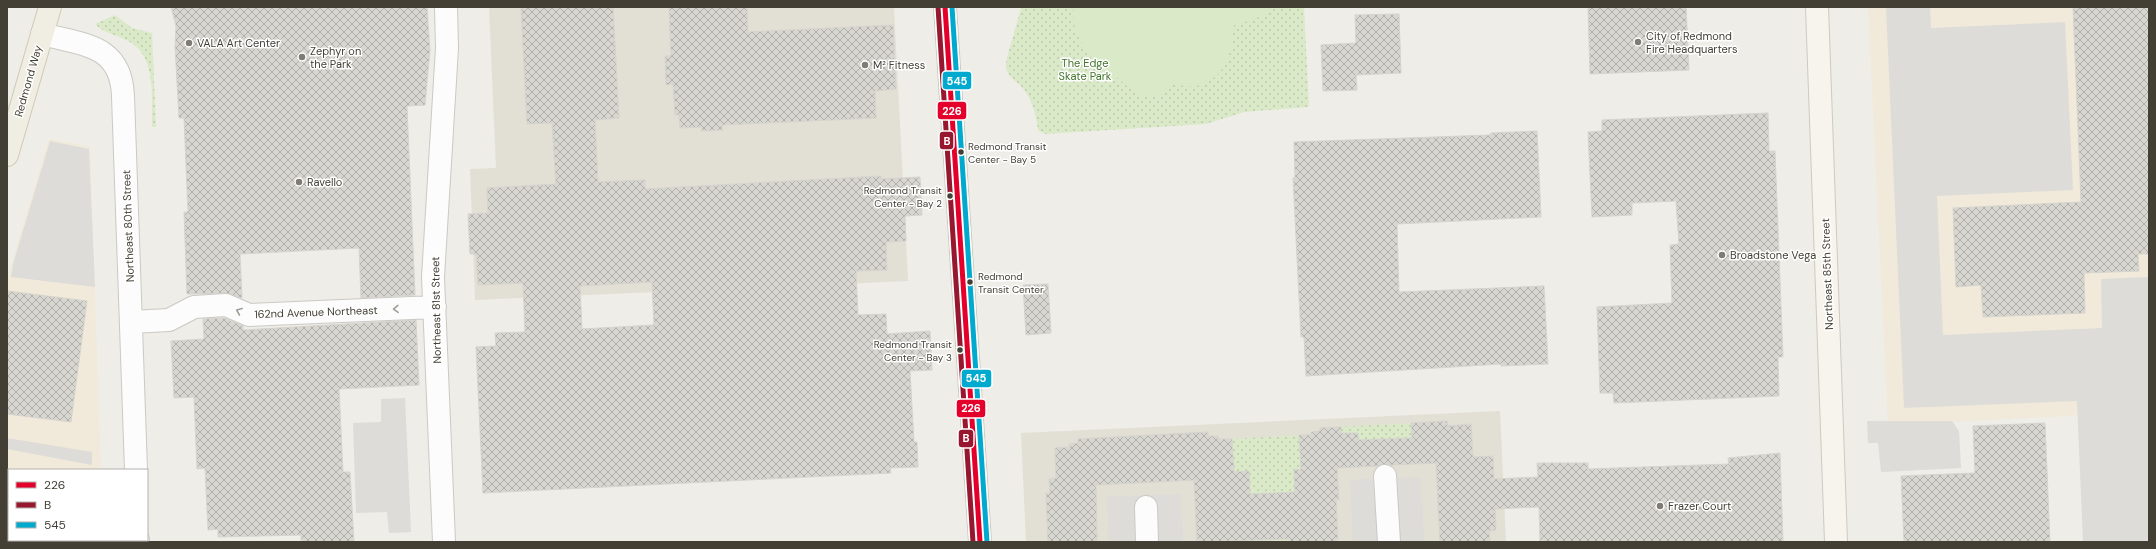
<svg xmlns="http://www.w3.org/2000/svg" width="2156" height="549" viewBox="0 0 2156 549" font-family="'DM Sans',sans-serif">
	<defs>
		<pattern id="grass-dots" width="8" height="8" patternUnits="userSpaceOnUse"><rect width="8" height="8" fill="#dae9c8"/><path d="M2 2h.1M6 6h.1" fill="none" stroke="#bcc9ac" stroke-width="1.8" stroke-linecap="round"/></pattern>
		<pattern id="building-cross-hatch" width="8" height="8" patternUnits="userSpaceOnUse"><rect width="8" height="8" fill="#d8d6d0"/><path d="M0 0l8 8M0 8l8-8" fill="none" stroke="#b1afaa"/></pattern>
	</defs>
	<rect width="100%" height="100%" fill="#eeede8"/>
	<path fill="#e2dfd5" d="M489 7H894L908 281 475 300 470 169 496 168Z
		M1500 411 1506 542H1026L1021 433Z"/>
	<path fill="#f1eada" d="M1868 7H2149V412L1888 425Z
		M49 139 90 147 101 470H9V540H103V542H7V279Z"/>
	<path fill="url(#grass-dots)" d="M1021 7H1304L1309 107 1244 112 1206 124 1045 134 1038 130C1036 115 1032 97 1020 85 1014 79 1008 77 1006 67 1005 59 1019 19 1021 7Z
		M115 15 132 28 152 33 156 127H152C151 101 157 61 133 44 121 35 105 35 95 24Z
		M1411 423 1412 438 1399 439 1400 465 1359 467 1358 433H1341V427Z
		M1299 435 1301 469 1294 470 1295 503 1290 542H1246L1253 541 1249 471 1234 472 1232 439Z"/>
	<path fill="#dae9c8" d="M1074 7H1270C1262 20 1247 21 1234 25 1231 50 1229 75 1202 84 1193 88 1183 87 1175 83 1167 92 1159 99 1146 97 1133 95 1087 52 1080 40 1074 30 1072 18 1074 7Z"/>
	<path fill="#dddcd8" d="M1886 7H1930L1931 28 2065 22 2073 190 1937 196 1943 335 2102 328 2101 279 2149 277V542H2083L2077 401 1904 408Z
		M50 141 89 149 95 287 11 277 13 264Z
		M405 398 411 532 389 533 387 512 356 513 353 423 381 422V399Z
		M1867 421H1952L1959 431 1961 468 1881 472 1878 443H1868Z
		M7 438 92 452V465L7 449Z
		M1421 477 1424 542H1353L1350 480Z
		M1181 494 1183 542H1109L1107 497Z"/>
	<path fill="url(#building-cross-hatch)" stroke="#d6d4ce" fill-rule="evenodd" d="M171 7H427L430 50 425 105 407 106 415 295 361 298 359 248 240 254 242 298 226 293 187 294 184 212H188L184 118H179L175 46 176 26Z
		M521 7H613L619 118 595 120 598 182 645 180V189L881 176V179L920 177 922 215 905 216 906 241 886 242 887 270 856 271 858 315 886 314 887 334 930 331 932 370 910 371 914 442H917L918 467 890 468 891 473 483 493 476 347 496 346 495 333 525 332 523 283 478 285 476 254H470L468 214 488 213 487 188 556 184 552 123 527 124ZM652 282 654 325 582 329 580 286Z
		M669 7H747L748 32 893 25 896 89 875 91 876 118 722 125 723 130 702 131 701 127 680 128 679 115H675L673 84 666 85 665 56H671Z
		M1588 7H1686L1689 70 1590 74Z
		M2073 7H2149V254H2138L2139 271 2084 273 2085 313 1983 317 1981 285 1956 287 1953 208 2081 202Z
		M1399 14 1401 73 1356 75 1357 90 1323 91 1321 45 1356 43 1355 15Z
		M1768 113 1769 151H1775L1783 357H1778L1779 396 1614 403 1613 393H1600L1597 307 1672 303 1670 245 1679 244 1676 201 1632 203V215L1592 217 1588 132 1602 131V120Z
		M1537 131 1541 217 1397 224 1399 292 1544 286 1548 364 1501 366V364L1306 376 1304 337H1301L1293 178H1295L1294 142 1490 135 1491 133Z
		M1048 284 1051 333 1026 335 1023 285Z
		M7 291 87 301 71 422 7 414Z
		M224 318 243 326V330L416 320 419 385 339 389 343 472H350L354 542H301V535L218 537V529L208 530 205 468 197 469 194 397 174 398 171 341 204 339 203 319Z
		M1447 421 1448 426 1471 424 1473 457 1493 456 1494 479 1538 477 1537 463H1588V469L1729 464 1728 458 1780 453 1783 542H1540L1539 507 1495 509 1496 530 1489 531 1490 542H1440L1436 463 1391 465 1385 464 1378 466 1337 468 1339 500H1336L1338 539H1336V542H1290V539L1197 542 1194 480 1096 485 1097 542H1048L1046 493H1050L1049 479 1056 478 1055 448 1070 447 1069 444 1078 443V439L1208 432V436H1218V439H1232L1234 472 1249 471 1250 494 1295 492 1294 470 1301 469 1299 435H1311V432L1320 431V428L1341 427V433H1358V440L1412 438 1411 423Z
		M2045 423 2050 542H1904L1901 476 1975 473 1973 426Z"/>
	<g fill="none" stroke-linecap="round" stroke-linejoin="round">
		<defs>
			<path id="street" d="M42 34C83 45 121 44 123 96L136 470
				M131 322 169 320 194 307 226 305 249 315 435 307
				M1385 476 1389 542
				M1146 507 1147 542
				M138 540V542
				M444 542 433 277 447 48 446 7"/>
			<path id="secondary" d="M945 7 980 542
				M1817 7 1836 542"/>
			<path id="primary" d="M7 155 50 7"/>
		</defs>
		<use href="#street" stroke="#cbc9c4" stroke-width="24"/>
		<use href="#secondary" stroke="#cdcabf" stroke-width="24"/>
		<use href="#primary" stroke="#d0cab6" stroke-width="24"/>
		<use href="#street" stroke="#fcfcfc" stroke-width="22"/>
		<use href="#secondary" stroke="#f6f4ed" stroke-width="22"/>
		<use href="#primary" stroke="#f0ede2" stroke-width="22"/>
		<defs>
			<path id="bus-1" d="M945 7 980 542"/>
			<path id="bus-2" d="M938 7 973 542"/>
			<path id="bus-3" d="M952 7 987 542"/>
		</defs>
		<use href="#bus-1" stroke="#fff" stroke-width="8"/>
		<use href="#bus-2" stroke="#fff" stroke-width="8"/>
		<use href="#bus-3" stroke="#fff" stroke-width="8"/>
		<use href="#bus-1" stroke="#e4002b" stroke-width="5"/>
		<use href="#bus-2" stroke="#96172e" stroke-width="5"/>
		<use href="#bus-3" stroke="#00a9ce" stroke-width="5"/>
	</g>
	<defs><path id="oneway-chevron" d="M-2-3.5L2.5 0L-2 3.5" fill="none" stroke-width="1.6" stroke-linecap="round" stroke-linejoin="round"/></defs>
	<g stroke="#a09e98">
		<use href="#oneway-chevron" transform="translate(396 309) rotate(178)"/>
		<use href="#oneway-chevron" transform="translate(239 311) rotate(-157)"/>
	</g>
	<g fill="#7f7c73" stroke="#fff" stroke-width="1.5">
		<circle cx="1638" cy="42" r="4"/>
		<circle cx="189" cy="43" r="4"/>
		<circle cx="302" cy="57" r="4"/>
		<circle cx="865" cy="65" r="4"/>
		<circle cx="299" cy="182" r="4"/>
		<circle cx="1722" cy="255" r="4"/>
		<circle cx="1660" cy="506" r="4"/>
	</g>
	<g fill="#433f34" stroke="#fff" stroke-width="1.5">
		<circle cx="961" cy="152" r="3.5"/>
		<circle cx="950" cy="196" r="3.5"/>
		<circle cx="970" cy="282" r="3.5"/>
		<circle cx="960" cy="350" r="3.5"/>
	</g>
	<g text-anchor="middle" stroke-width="3" stroke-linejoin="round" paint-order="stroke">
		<g font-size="10" fill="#433f34" stroke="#fff" text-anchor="start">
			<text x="968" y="150">Redmond Transit<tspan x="968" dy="13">Center - Bay 5</tspan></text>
			<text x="942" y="194" text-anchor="end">Redmond Transit<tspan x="942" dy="13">Center - Bay 2</tspan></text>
			<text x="978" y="280">Redmond<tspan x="978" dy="13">Transit Center</tspan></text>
			<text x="952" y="348" text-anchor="end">Redmond Transit<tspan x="952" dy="13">Center - Bay 3</tspan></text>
		</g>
		<g font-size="11" fill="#433f34" stroke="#fff" text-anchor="start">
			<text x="1646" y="40">City of Redmond<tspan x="1646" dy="13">Fire Headquarters</tspan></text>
			<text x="197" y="47">VALA Art Center</text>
			<text x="310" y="55">Zephyr on<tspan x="310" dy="13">the Park</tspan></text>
			<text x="873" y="69">M² Fitness</text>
			<text x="307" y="186">Ravello</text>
			<text x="1730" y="259">Broadstone Vega</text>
			<text x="1668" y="510">Frazer Court</text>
		</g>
		<g font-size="11" fill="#41732a" stroke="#fff">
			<text x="1085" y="67">The Edge<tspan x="1085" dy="13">Skate Park</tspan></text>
		</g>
		<g font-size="11" fill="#433f34" stroke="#fff">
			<text transform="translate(28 81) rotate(-74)" y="4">Redmond Way</text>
			<text transform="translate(128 226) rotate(-92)" y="4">Northeast 80th Street</text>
			<text transform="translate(1827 274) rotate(-92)" y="4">Northeast 85th Street</text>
			<text transform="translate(436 310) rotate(-91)" y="4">Northeast 81st Street</text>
			<text transform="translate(316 312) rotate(-2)" y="4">162nd Avenue Northeast</text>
		</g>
	</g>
	<g stroke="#fff" stroke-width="1.5">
		<rect x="942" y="71" width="30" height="19" rx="4" fill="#00a9ce"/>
		<rect x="937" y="101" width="30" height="19" rx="4" fill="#e4002b"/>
		<rect x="939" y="131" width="15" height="19" rx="4" fill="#96172e"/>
		<rect x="961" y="369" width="31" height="19" rx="4" fill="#00a9ce"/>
		<rect x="956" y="399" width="30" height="19" rx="4" fill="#e4002b"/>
		<rect x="958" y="429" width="16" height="19" rx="4" fill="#96172e"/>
	</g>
	<g font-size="11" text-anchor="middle" font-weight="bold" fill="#fff">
		<text x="957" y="85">545</text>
		<text x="952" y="115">226</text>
		<text x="947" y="145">B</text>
		<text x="976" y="382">545</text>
		<text x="971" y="412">226</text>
		<text x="966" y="442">B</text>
	</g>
	<rect width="2156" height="549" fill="none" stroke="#433f34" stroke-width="16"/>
	<rect x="8" y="469" width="140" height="72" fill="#ffffff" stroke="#b4b2ae"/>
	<rect x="16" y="482" width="20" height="6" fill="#e4002b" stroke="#b4b2ae"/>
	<text x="44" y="489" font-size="12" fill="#433f34">226</text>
	<rect x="16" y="502" width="20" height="6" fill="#96172e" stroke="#b4b2ae"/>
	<text x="44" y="509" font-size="12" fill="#433f34">B</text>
	<rect x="16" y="522" width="20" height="6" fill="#00a9ce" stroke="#b4b2ae"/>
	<text x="44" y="529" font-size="12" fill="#433f34">545</text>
</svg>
